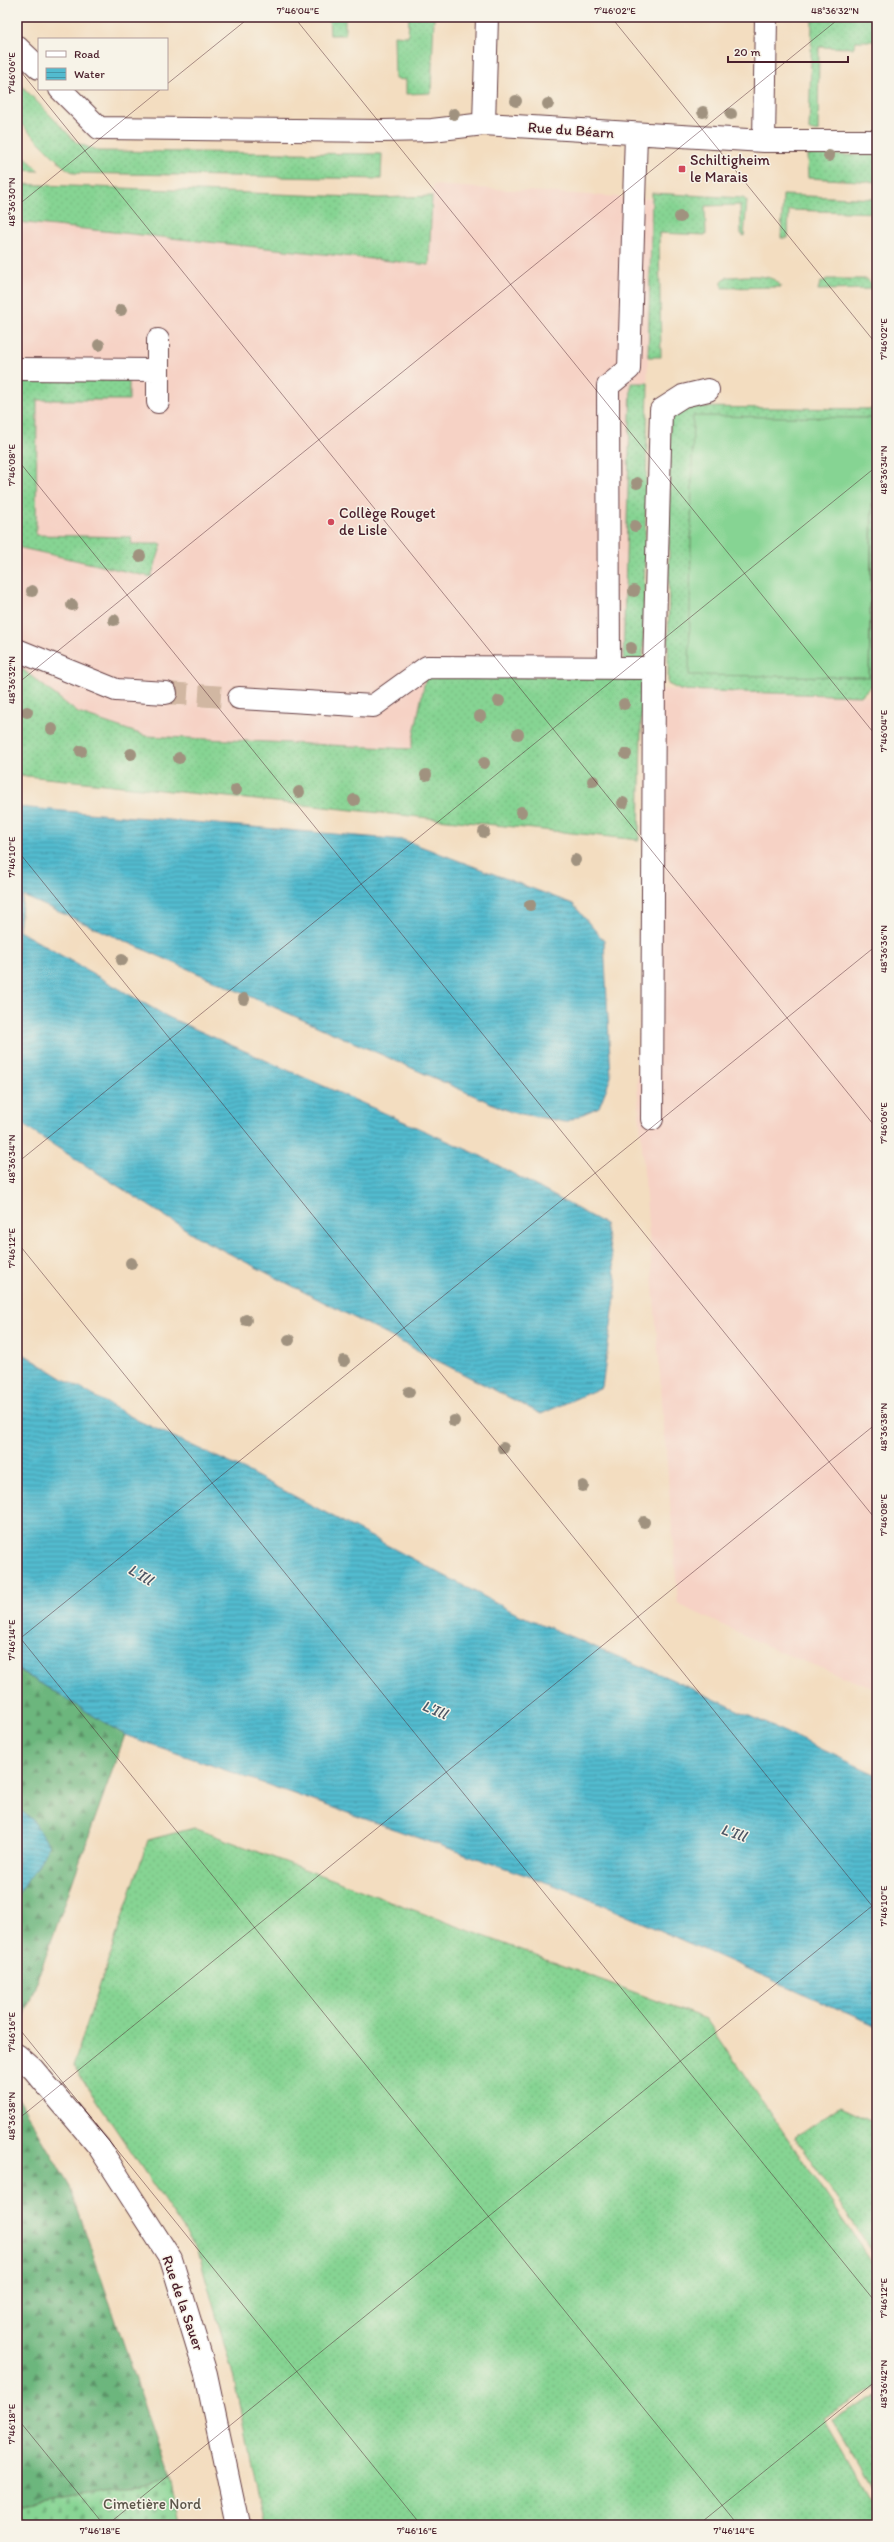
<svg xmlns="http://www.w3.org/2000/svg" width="894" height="2542" viewBox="0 0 894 2542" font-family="Itim,sans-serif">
	<defs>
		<pattern id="grass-dots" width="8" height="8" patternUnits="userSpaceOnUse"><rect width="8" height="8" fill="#86d493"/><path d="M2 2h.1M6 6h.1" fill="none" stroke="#75b67f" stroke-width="1.8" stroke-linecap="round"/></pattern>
		<pattern id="forest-firs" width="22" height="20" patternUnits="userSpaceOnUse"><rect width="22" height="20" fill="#6cb67d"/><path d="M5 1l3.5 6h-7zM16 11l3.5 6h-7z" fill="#5b9367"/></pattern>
		<pattern id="cemetery-stones" width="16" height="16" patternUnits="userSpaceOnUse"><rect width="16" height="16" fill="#86d493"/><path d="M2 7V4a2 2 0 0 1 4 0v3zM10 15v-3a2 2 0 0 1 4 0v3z" fill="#75b67f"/></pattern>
		<pattern id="water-rules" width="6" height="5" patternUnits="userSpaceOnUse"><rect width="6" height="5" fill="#52bbcf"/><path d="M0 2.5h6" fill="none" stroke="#4697a8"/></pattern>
	</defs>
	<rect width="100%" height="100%" fill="#f7f3e8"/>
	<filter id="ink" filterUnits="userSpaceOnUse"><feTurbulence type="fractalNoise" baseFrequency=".025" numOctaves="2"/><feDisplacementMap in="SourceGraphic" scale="8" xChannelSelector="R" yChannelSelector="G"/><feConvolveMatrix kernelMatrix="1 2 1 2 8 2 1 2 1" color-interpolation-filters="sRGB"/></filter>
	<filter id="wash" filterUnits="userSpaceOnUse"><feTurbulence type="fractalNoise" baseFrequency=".012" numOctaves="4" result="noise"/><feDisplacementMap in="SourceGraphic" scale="16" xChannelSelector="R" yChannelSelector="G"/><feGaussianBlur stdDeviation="0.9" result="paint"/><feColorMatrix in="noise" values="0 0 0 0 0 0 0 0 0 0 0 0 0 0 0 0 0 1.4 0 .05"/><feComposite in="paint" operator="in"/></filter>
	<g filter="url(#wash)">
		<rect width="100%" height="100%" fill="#f3ddc0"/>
		<path fill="#f6d2c5" d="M433 185 651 199 639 840 17 775V222L429 264Z
			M647 689 877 696V1690L775 1650 678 1604 637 1083 647 878Z"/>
		<path fill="url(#grass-dots)" stroke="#687a5f" d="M329 17H345V35H330Z
			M409 17H434L431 93 406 94V80L395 79 394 35 408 36Z
			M816 17H877V41H856L853 48 819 47 818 132 809 130 812 20Z
			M17 81 77 143 99 151 382 154 381 179 74 173 63 166 17 120Z
			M17 148 39 171 17 170Z
			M807 155H877V182L808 178Z
			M17 184 380 198 432 196 429 265 17 222Z
			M652 193 743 198 747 201 744 236 741 234 740 205 705 206 706 235 659 233 661 357H648Z
			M783 195 877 199V213L789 210 788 238H781Z
			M727 277C742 277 774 271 781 287L722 288V282Z
			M827 279H867L877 289 818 290 820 283Z
			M17 379 129 380V400H37L36 535 131 537 132 544H162L151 577 17 547Z
			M631 383H648L643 661H623Z
			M691 407 877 409V592H871L873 418 869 677 871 603 877 604V676L874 683 861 696 680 690 668 684 670 417 680 408Z
			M17 665 78 713 146 736 411 749 426 675 642 678 639 840 17 775Z
			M194 1828 706 2019 877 2269V2387L824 2418 877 2510V2525H264L233 2375 198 2251 73 2066 148 1840Z
			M840 2107 877 2124V2258L795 2138Z
			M877 2396V2495L833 2420Z"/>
		<path fill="url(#forest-firs)" stroke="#5b6a54" d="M17 1669 125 1735 17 2037Z
			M17 2096 70 2187 170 2479 17 2505Z"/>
		<path fill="url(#cemetery-stones)" stroke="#687a5f" d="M170 2479 179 2525H17V2505Z"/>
		<path fill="#86d493" stroke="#687a5f" d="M693 416 873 418 869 677 689 675Z"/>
		<path fill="url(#water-rules)" stroke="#4e6d7d" d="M17 807 404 840 573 904 604 941 611 1077 599 1107 565 1122 511 1112 23 896 19 931 168 1017 479 1155 605 1224 617 1284 602 1387 541 1414 201 1239 30 1130 17 1118Z
			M17 1350 62 1378 139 1421 245 1470 515 1613 671 1679 877 1775V2026L568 1890 125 1735 17 1669Z
			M17 1808 32 1819 49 1845 36 1869 17 1895Z"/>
	</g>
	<g filter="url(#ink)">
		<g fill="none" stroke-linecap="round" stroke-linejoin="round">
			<path stroke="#d1b7a2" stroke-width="22" stroke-dasharray="22 11" stroke-linecap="butt" d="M166 693 239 698"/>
			<defs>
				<path id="minor" d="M487 17 484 124 764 141H877
					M17 47 39 68
					M60 89 99 128 383 131 432 130 484 124
					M764 141 766 17
					M17 369 158 370V340
					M158 402V370
					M17 650 116 690 166 693
					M609 668 608 386 629 369 636 134
					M239 698 373 706 427 667 654 668 661 410 683 396 708 390
					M652 1119 654 668
					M17 2055 33 2069 99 2147 171 2259 206 2374 238 2525"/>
			</defs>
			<use href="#minor" stroke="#633c41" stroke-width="24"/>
			<use href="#minor" stroke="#fff" stroke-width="22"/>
		</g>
		<g fill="#a0927f">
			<circle cx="516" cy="101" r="6"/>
			<circle cx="548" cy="104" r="6"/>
			<circle cx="703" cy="112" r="6"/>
			<circle cx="454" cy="114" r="6"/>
			<circle cx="731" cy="114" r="6"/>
			<circle cx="829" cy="156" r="6"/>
			<circle cx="680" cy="217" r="6"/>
			<circle cx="121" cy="310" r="6"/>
			<circle cx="99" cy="345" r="6"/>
			<circle cx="637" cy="483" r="6"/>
			<circle cx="635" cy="526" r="6"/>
			<circle cx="140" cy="556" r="6"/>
			<circle cx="32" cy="591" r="6"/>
			<circle cx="634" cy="591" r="6"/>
			<circle cx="72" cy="605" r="6"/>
			<circle cx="114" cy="620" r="6"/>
			<circle cx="631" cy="648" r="6"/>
			<circle cx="499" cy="701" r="6"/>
			<circle cx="624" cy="704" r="6"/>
			<circle cx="27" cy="712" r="6"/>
			<circle cx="480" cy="716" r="6"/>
			<circle cx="52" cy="729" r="6"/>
			<circle cx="518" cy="734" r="6"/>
			<circle cx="81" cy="751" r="6"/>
			<circle cx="131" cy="754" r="6"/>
			<circle cx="626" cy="754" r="6"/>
			<circle cx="179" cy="758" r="6"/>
			<circle cx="484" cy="763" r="6"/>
			<circle cx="426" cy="775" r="6"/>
			<circle cx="593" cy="781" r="6"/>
			<circle cx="236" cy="790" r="6"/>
			<circle cx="299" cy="792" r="6"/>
			<circle cx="354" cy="800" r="6"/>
			<circle cx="623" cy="803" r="6"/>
			<circle cx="521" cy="812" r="6"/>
			<circle cx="484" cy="832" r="6"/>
			<circle cx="575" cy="860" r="6"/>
			<circle cx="530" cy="905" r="6"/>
			<circle cx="122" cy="960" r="6"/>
			<circle cx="244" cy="999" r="6"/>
			<circle cx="131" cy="1263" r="6"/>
			<circle cx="246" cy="1320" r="6"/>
			<circle cx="289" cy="1340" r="6"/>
			<circle cx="344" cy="1361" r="6"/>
			<circle cx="409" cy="1392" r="6"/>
			<circle cx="454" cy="1421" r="6"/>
			<circle cx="503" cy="1448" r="6"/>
			<circle cx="583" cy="1486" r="6"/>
			<circle cx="644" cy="1522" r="6"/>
		</g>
	</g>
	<path fill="none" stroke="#4a1f2b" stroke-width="1" stroke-opacity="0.45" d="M294 17 877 737M611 17 877 345M17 67 877 1129M167 84 250 17M17 206 161 89M17 459 877 1521M17 684 841 17M17 850 877 1912M17 1163 877 466M17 1242 877 2304M17 1634 738 2525M17 1641 877 945M17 2026 421 2525M17 2120 877 1423M17 2418 104 2525M107 2525 877 1902M698 2525 877 2380"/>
	<g fill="#d1495b" stroke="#f7f3e8" stroke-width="1.5">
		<rect x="678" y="165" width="8" height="8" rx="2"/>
		<circle cx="331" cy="522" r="4"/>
	</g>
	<g text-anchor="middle" stroke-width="3" stroke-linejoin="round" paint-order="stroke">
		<g font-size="15" fill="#4a1f2b" stroke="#f7f3e8">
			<text transform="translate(571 130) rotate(4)" y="5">Rue du Béarn</text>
			<text transform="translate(183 2303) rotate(71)" y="5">Rue de la Sauer</text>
		</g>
		<g font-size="15" fill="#4a1f2b" stroke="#f7f3e8" text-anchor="start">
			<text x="690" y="165">Schiltigheim<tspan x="690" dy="17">le Marais</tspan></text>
			<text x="339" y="518">Collège Rouget<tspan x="339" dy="17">de Lisle</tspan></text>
		</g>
		<g font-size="15" fill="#5c554a" stroke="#f7f3e8">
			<text x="152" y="2509">Cimetière Nord</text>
		</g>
		<g font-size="16" font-style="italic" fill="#4d5664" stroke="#f7f3e8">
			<text transform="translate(141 1574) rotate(31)" y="6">L'Ill</text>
			<text transform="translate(435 1709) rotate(23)" y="6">L'Ill</text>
			<text transform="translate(734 1832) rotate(19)" y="6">L'Ill</text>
		</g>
	</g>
	<rect width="894" height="2542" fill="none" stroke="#f7f3e8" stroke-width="44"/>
	<rect x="38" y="38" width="130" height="52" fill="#f7f3e8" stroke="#b29e9c"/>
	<rect x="46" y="51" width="20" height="6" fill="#ffffff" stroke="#b29e9c"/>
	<text x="74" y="58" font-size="12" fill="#4a1f2b">Road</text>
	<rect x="46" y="68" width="20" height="12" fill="url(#water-rules)" stroke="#b29e9c"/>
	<text x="74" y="78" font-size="12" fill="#4a1f2b">Water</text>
	<path d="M728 56v6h120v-6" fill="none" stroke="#4a1f2b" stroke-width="2"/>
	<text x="734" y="56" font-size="12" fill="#4a1f2b" stroke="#f7f3e8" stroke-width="3" paint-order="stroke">20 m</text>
	<rect x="22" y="22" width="850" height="2498" fill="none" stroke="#4a1f2b" stroke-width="1.5"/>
	<g font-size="10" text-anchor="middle" fill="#4a1f2b">
		<text x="298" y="14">7°46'04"E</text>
		<text x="615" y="14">7°46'02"E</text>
		<text x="835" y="14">48°36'32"N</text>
		<text transform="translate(11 73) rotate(-90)" y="4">7°46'06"E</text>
		<text transform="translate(11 202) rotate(-90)" y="4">48°36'30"N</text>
		<text transform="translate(883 339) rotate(-90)" y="4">7°46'02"E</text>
		<text transform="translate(11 465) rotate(-90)" y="4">7°46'08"E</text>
		<text transform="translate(883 470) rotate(-90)" y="4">48°36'34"N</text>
		<text transform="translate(11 680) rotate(-90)" y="4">48°36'32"N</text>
		<text transform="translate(883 731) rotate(-90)" y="4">7°46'04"E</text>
		<text transform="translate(11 857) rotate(-90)" y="4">7°46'10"E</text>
		<text transform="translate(883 949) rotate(-90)" y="4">48°36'36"N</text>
		<text transform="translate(883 1123) rotate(-90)" y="4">7°46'06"E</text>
		<text transform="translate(11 1159) rotate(-90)" y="4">48°36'34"N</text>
		<text transform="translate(11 1248) rotate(-90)" y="4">7°46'12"E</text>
		<text transform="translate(883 1427) rotate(-90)" y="4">48°36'38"N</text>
		<text transform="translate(883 1515) rotate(-90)" y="4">7°46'08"E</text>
		<text transform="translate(11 1640) rotate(-90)" y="4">7°46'14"E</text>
		<text transform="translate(883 1906) rotate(-90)" y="4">7°46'10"E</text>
		<text transform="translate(11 2032) rotate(-90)" y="4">7°46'16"E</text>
		<text transform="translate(11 2116) rotate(-90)" y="4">48°36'38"N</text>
		<text transform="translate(883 2298) rotate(-90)" y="4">7°46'12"E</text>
		<text transform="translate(883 2384) rotate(-90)" y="4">48°36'42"N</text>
		<text transform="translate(11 2424) rotate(-90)" y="4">7°46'18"E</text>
		<text x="100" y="2534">7°46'18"E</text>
		<text x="417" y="2534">7°46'16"E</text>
		<text x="734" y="2534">7°46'14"E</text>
	</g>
</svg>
